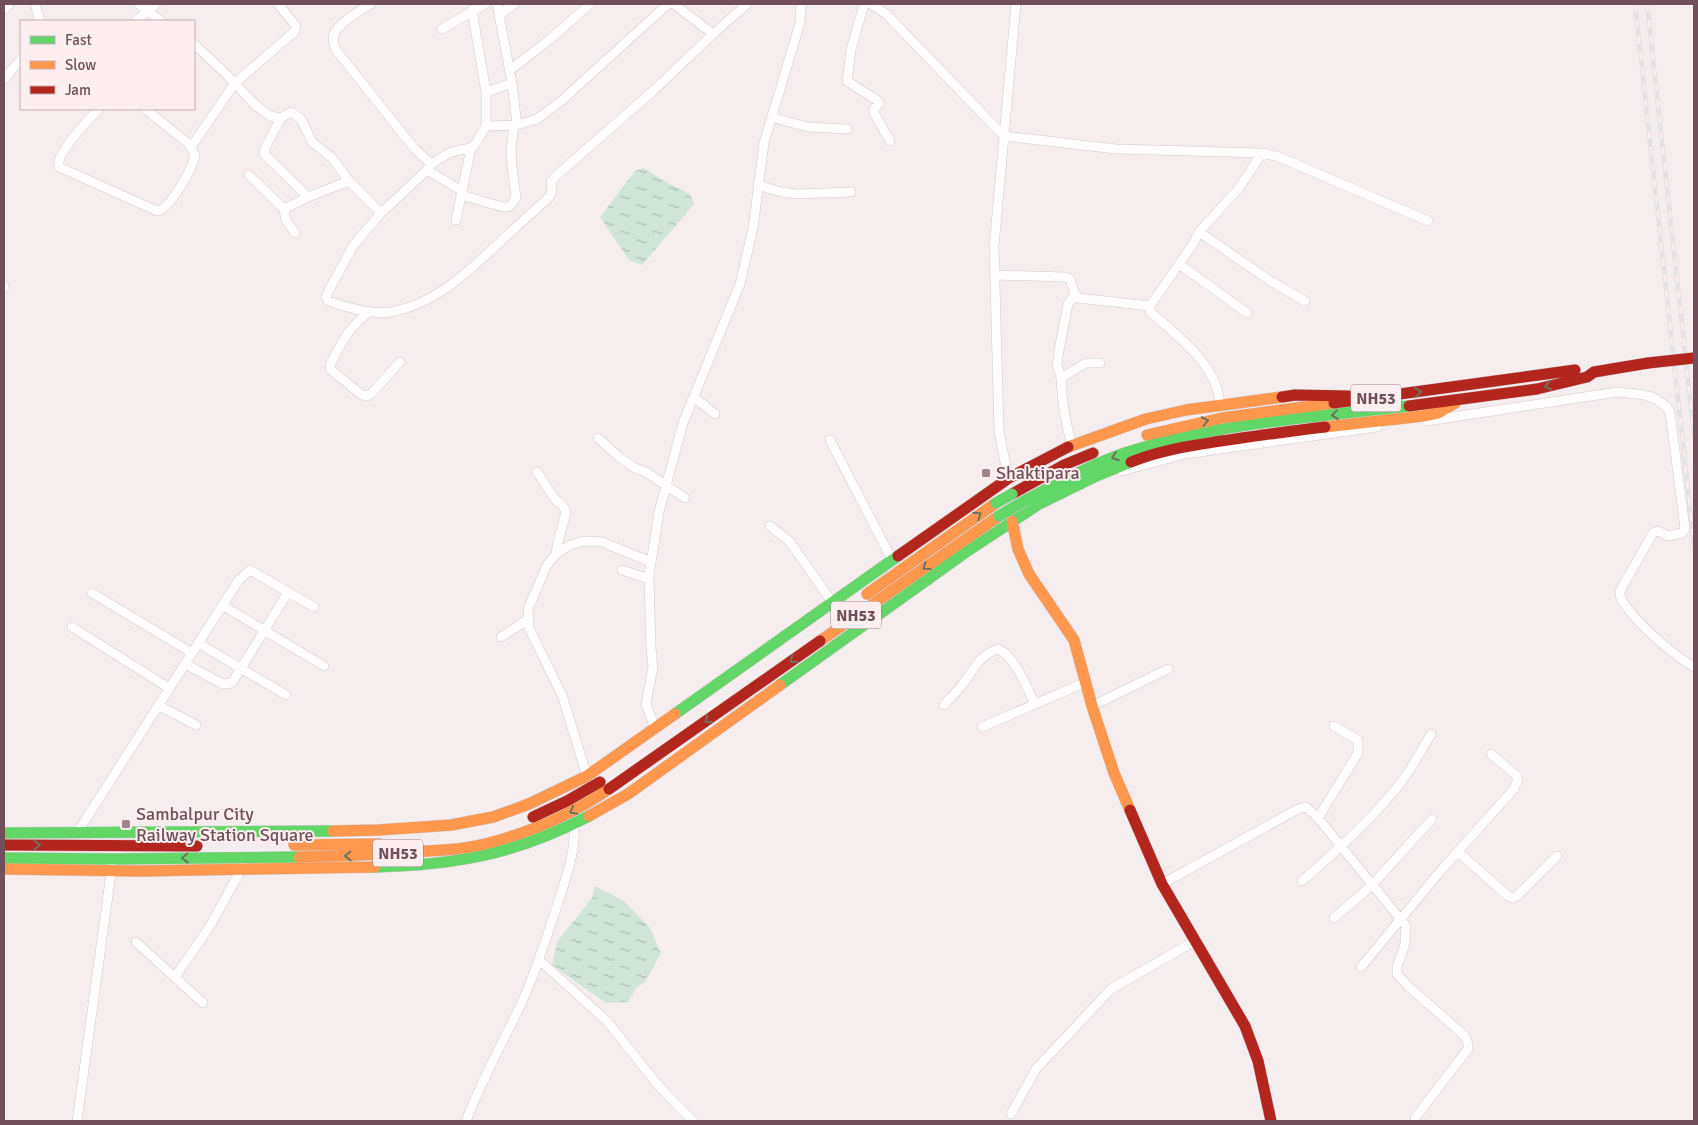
<svg xmlns="http://www.w3.org/2000/svg" width="1698" height="1125" viewBox="0 0 1698 1125" font-family="Signika,sans-serif">
	<defs>
		<pattern id="water-ripples" width="26" height="14" patternUnits="userSpaceOnUse" patternTransform="scale(1.25)"><rect width="26" height="14" fill="#d0e5d8"/><path d="M2 4q2-2 4 0t4 0M15 11q2-2 4 0t4 0" fill="none" stroke="#adbcb2"/></pattern>
	</defs>
	<rect width="100%" height="100%" fill="#f6edee"/>
	<path fill="url(#water-ripples)" d="M644 168 666 182 690 194 694 204 642 265 629 260 600 217 635 171Z
		M595 886 624 901 650 928 661 953 645 982 636 988 628 1002 606 1003 552 965 557 942 592 898Z"/>
	<g fill="none" stroke-linecap="round" stroke-linejoin="round">
		<defs>
			<path id="street" d="M35 4 40 21
				M138 4 161 21
				M371 4C361 10 338 23 334 34 332 39 334 44 336 50L414 148 431 164 451 152 471 148 476 143 486 126V92L512 83 497 4
				M674 4 713 34
				M864 4 851 50 847 81 878 101 879 103 874 109V113L890 141
				M871 4 886 14 1004 136 1116 149 1262 153 1279 157 1428 221
				M4 9 9 4
				M472 10 486 92
				M499 15 514 4
				M136 21 156 4
				M442 29 485 4
				M194 44 225 73 255 105 270 116 281 118 291 112 301 119 312 142 332 158 349 181
				M509 71 549 40 590 4
				M4 79 21 59
				M512 83 517 125
				M99 109C89 119 55 154 59 167L157 211C170 209 193 168 195 155L189 144 145 109
				M771 117 808 127 847 129
				M281 118 265 148 264 154 308 197
				M486 126 517 125 537 119 560 102 668 4
				M191 147 235 83 294 32 296 26 278 4
				M431 164 427 170 381 213 353 246 328 292 326 297 328 301C344 307 374 315 391 312 436 304 469 271 501 241 517 226 533 212 549 197L552 191 551 182 557 175 653 91 713 34 747 4
				M427 170 462 191
				M249 175 284 209
				M758 185 781 192 797 194 851 192
				M461 195 503 207H508L512 204 516 197 512 167 511 150 514 125
				M456 220 471 148
				M1199 232 1272 282 1305 301
				M295 233 286 220 284 209 308 197 349 181 381 213
				M1179 264 1247 313
				M995 275 1065 277 1070 279 1075 294 1078 298 1150 306
				M4 286V287
				M369 312C348 328 342 342 330 365L331 370 362 395 367 396 371 394 400 362
				M1061 378 1057 365 1059 350 1068 304 1075 294
				M694 397 715 414
				M1220 405C1218 365 1178 336 1150 312V306L1193 244 1199 232 1239 188 1262 153
				M1427 421 1617 392C1638 394 1658 393 1670 412L1685 529 1682 533 1668 536 1658 531 1653 533 1620 591C1620 596 1621 601 1625 605 1640 626 1672 654 1694 667
				M598 438 619 457 635 468 646 472 685 498
				M830 440 892 560
				M1072 445C1065 423 1062 401 1061 378L1086 363H1100
				M1122 471 1185 454 1377 427
				M537 472 555 499 563 506 566 512 558 542 556 554
				M1009 481 999 432 994 247 1016 4
				M770 526 790 542 832 602
				M622 570 649 579
				M92 593 192 653
				M222 605 324 666
				M72 627 169 688
				M501 637 527 620
				M198 643 286 695
				M185 664 223 684 232 683 288 592
				M158 705 196 725
				M944 705C950 698 957 692 962 685 974 670 979 655 998 649 1014 655 1027 688 1035 704
				M1092 706 1168 669
				M982 727 1086 682
				M655 728 646 704 653 667 651 648 649 576 659 512 683 423 740 284 753 228 764 143 800 23 801 4
				M587 776 562 695 529 628 528 609 547 565 556 554 570 545 584 541 602 542 651 562
				M1318 818 1406 926 1405 944 1397 967V974L1409 987 1465 1036 1468 1044V1049L1415 1118
				M77 833 238 581 250 570 314 607
				M1458 852 1508 896 1513 898 1517 896 1557 856
				M1302 881C1332 855 1362 828 1388 798 1406 779 1418 756 1431 734
				M1162 884 1298 809 1306 807 1318 818 1358 753V740L1334 726
				M1334 918 1372 885 1432 819
				M136 942 203 1003
				M539 960 607 1021 658 1085 693 1121
				M1361 967 1443 868 1514 789 1518 779 1517 776 1491 754
				M175 977 210 926 242 868
				M1011 1114 1036 1069 1111 989 1195 941
				M77 1121 112 866
				M466 1121C482 1079 504 1040 523 1000 537 968 547 936 558 903 566 877 576 852 574 825"/>
			<path id="fast" d="M1026 500C1059 483 1090 465 1125 453 1216 423 1314 417 1409 406
				M780 685 966 552 1039 504 1094 477 1131 462
				M675 714 898 556
				M4 833 333 831
				M4 858 113 859 299 857
				M375 867C456 865 516 854 589 816"/>
			<path id="slow" d="M1325 427 1423 416 1438 413 1455 403
				M1147 435 1222 418 1334 403
				M1068 447 1146 419 1186 410 1282 397
				M1012 521 1018 549 1029 574 1074 640 1092 706 1114 773 1130 810
				M867 594 996 503
				M820 641 999 516
				M589 816 628 794 780 685
				M333 831 379 830 451 825 493 817 529 804 587 776 675 714
				M294 845 380 844
				M299 857C336 856 372 855 409 852 434 851 460 850 485 844 529 833 571 815 609 789
				M4 869 140 871 375 867"/>
			<path id="jam" d="M1282 397 1295 395 1348 396
				M1334 403 1575 370
				M1409 406 1537 389 1587 377 1594 372 1648 363
				M1131 462C1160 450 1190 446 1221 441 1256 436 1290 431 1325 427
				M1012 494 1064 465 1093 453
				M898 556 1009 478 1068 447
				M609 789 820 641
				M1130 810 1162 884 1245 1026 1258 1061 1271 1121
				M533 817 567 801 600 782
				M4 845 197 846"/>
		</defs>
		<use href="#street" stroke="#d4cacb" stroke-width="10"/>
		<use href="#fast" stroke="#d3c9cb" stroke-width="12"/>
		<use href="#slow" stroke="#d3c9cb" stroke-width="12"/>
		<use href="#jam" stroke="#d3c9cb" stroke-width="12"/>
		<use href="#street" stroke="#fefcfc" stroke-width="9"/>
		<use href="#fast" stroke="#63d668" stroke-width="11"/>
		<use href="#slow" stroke="#ff974d" stroke-width="11"/>
		<use href="#jam" stroke="#b3261e" stroke-width="11"/>
		<defs>
			<path id="rail" d="M1635 4 1694 545
				M1647 4 1694 435"/>
		</defs>
		<use href="#rail" stroke="#e3e2e5" stroke-width="4.5"/>
		<use href="#rail" stroke="#fdeff0" stroke-width="2.5" stroke-dasharray="8" stroke-linecap="butt"/>
		<defs>
			<path id="fast-bridge" d="M996 503 1012 494
				M999 516 1026 500"/>
			<path id="jam-bridge" d="M1648 363 1694 358"/>
		</defs>
		<use href="#fast-bridge" stroke="#d4c8cb" stroke-width="12" stroke-linecap="butt"/>
		<use href="#jam-bridge" stroke="#d4c8cb" stroke-width="12" stroke-linecap="butt"/>
		<use href="#fast-bridge" stroke="#63d668" stroke-width="11"/>
		<use href="#jam-bridge" stroke="#b3261e" stroke-width="11"/>
	</g>
	<defs><path id="oneway-chevron" d="M-2-3.5L2.5 0L-2 3.5" fill="none" stroke-width="1.6" stroke-linecap="round" stroke-linejoin="round" transform="scale(1.25)"/></defs>
	<g stroke="#6e725e">
		<use href="#oneway-chevron" transform="translate(1548 386) rotate(167)"/>
		<use href="#oneway-chevron" transform="translate(1418 392) rotate(-7)"/>
		<use href="#oneway-chevron" transform="translate(1335 415) rotate(173)"/>
		<use href="#oneway-chevron" transform="translate(1205 421) rotate(-12)"/>
		<use href="#oneway-chevron" transform="translate(1115 457) rotate(160)"/>
		<use href="#oneway-chevron" transform="translate(978 515) rotate(-34)"/>
		<use href="#oneway-chevron" transform="translate(926 567) rotate(144)"/>
		<use href="#oneway-chevron" transform="translate(793 660) rotate(144)"/>
		<use href="#oneway-chevron" transform="translate(708 720) rotate(144)"/>
		<use href="#oneway-chevron" transform="translate(573 811) rotate(152)"/>
		<use href="#oneway-chevron" transform="translate(37 845)"/>
		<use href="#oneway-chevron" transform="translate(348 856) rotate(179)"/>
		<use href="#oneway-chevron" transform="translate(185 858) rotate(179)"/>
	</g>
	<g fill="#a0878e" stroke="#fdeff0" stroke-width="2">
		<rect x="981" y="468" width="10" height="10" rx="2.5"/>
		<rect x="121" y="819" width="10" height="10" rx="2.5"/>
	</g>
	<g text-anchor="middle" stroke-width="4" stroke-linejoin="round" paint-order="stroke">
		<g fill="#fdeff0" stroke="#9b8088" stroke-width="1">
			<rect x="1351" y="384.5" width="50" height="27" rx="4"/>
			<rect x="831" y="601.5" width="50" height="27" rx="4"/>
			<rect x="373" y="839.5" width="50" height="27" rx="4"/>
		</g>
		<g font-size="16" font-weight="bold" fill="#71505b">
			<text x="1376" y="404">NH53</text>
			<text x="856" y="621">NH53</text>
			<text x="398" y="859">NH53</text>
		</g>
		<g font-size="18" fill="#71505b" stroke="#fdeff0" text-anchor="start">
			<text x="996" y="479">Shaktipara</text>
			<text x="136" y="820">Sambalpur City<tspan x="136" dy="21">Railway Station Square</tspan></text>
		</g>
	</g>
	<rect width="1698" height="1125" fill="none" stroke="#71505b" stroke-width="10"/>
	<rect x="20" y="20" width="175" height="90" fill="#fdeff0" stroke="#c5afb4"/>
	<rect x="30" y="36" width="25" height="8" fill="#63d668" stroke="#c5afb4"/>
	<text x="65" y="45" font-size="15" fill="#71505b">Fast</text>
	<rect x="30" y="61" width="25" height="8" fill="#ff974d" stroke="#c5afb4"/>
	<text x="65" y="70" font-size="15" fill="#71505b">Slow</text>
	<rect x="30" y="86" width="25" height="8" fill="#b3261e" stroke="#c5afb4"/>
	<text x="65" y="95" font-size="15" fill="#71505b">Jam</text>
</svg>
